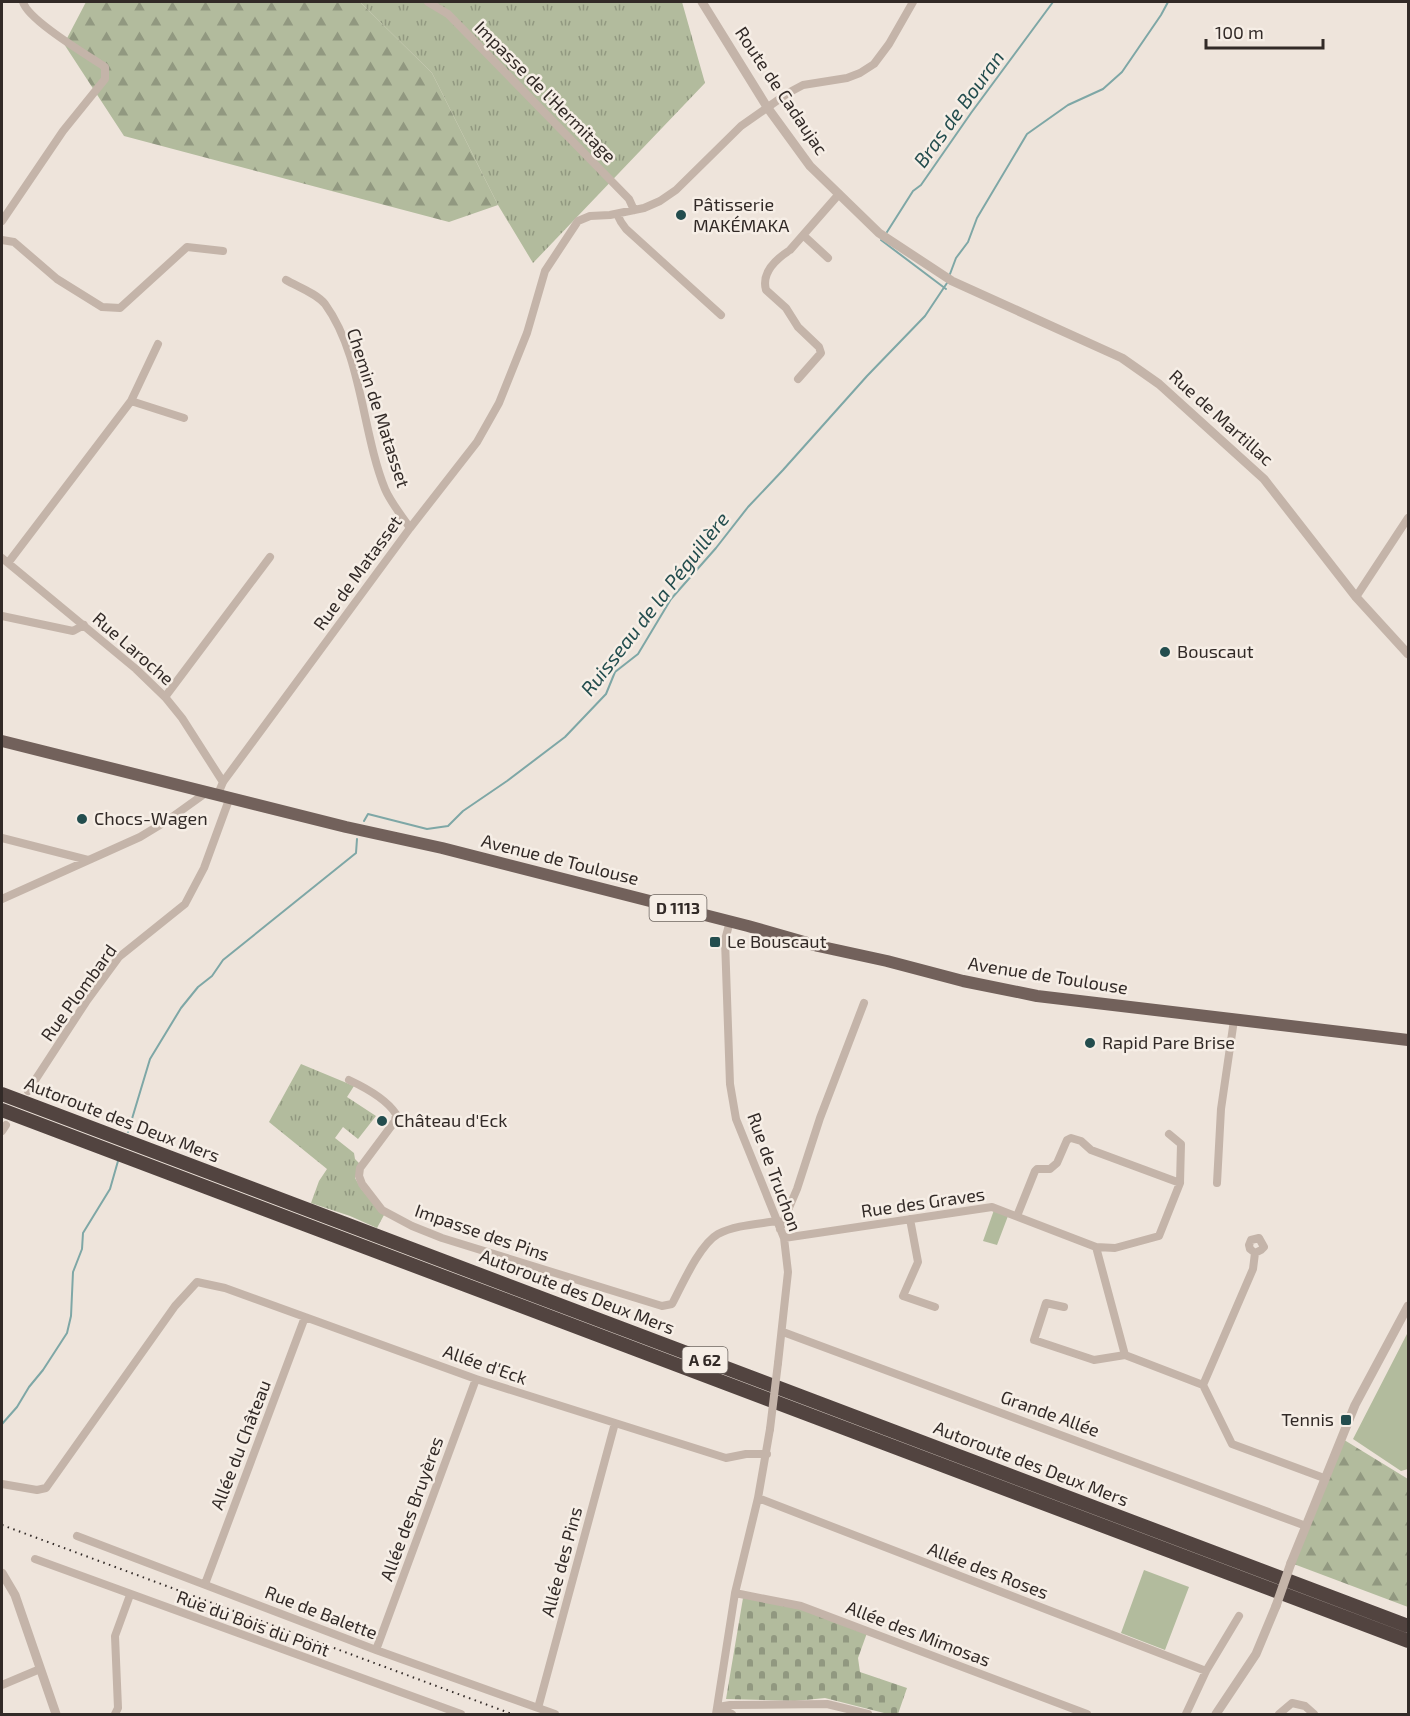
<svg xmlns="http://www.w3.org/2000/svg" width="1410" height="1716" viewBox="0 0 1410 1716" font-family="'Exo 2',sans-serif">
	<defs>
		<pattern id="grass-tufts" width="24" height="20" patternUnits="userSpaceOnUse" patternTransform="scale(1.5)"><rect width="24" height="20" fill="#b2bb9d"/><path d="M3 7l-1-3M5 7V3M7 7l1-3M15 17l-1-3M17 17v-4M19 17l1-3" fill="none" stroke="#919880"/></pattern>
		<pattern id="forest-firs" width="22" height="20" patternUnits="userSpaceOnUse" patternTransform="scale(1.5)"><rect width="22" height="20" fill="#b2bb9d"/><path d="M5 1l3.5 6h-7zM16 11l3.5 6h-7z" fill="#919880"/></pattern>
		<pattern id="cemetery-stones" width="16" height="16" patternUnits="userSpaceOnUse" patternTransform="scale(1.5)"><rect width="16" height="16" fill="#b2bb9d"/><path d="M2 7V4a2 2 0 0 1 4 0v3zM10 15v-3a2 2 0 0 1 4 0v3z" fill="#919880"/></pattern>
	</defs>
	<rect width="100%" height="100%" fill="#eee4db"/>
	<path fill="url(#grass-tufts)" d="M360 2H682L705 83 533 263 498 205 432 73Z
		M301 1064 354 1086 347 1097 376 1116 358 1139 343 1127 335 1138 354 1153 355 1159 360 1164 355 1178 362 1190 384 1215 377 1228 350 1216 311 1203 319 1181 327 1169 269 1122Z"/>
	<path fill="url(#forest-firs)" d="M86 2H360L432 73 498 205 449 222 124 136 64 44Z
		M1341 1438 1408 1479V1607L1291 1563Z"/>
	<path fill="url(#cemetery-stones)" d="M743 1598 802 1608 867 1633 858 1658 860 1672 907 1688 898 1714H888L825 1698 795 1701 726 1699Z"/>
	<path fill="#b2bb9d" d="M994 1210 1008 1216 997 1245 983 1241Z
		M1408 1332V1469L1401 1471 1353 1439Z
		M1144 1570 1189 1587 1165 1650 1121 1633Z"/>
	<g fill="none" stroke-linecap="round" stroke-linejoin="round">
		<path stroke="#7ea7a6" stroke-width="2" d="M887 232 913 191 921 185 971 113 1053 2
			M881 240 946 289
			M950 274 956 258 968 242 977 218 1027 134 1068 105 1103 89 1122 72 1161 15 1168 2
			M364 821 368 814 427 829 448 826 463 811 507 781 565 737 606 694 615 672 638 654 671 599 716 548 748 507 783 470 867 376 925 316 947 283
			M128 1132 150 1059 181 1008 198 987 212 976 223 960 356 853 357 839
			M2 1424 17 1407 29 1387 43 1370 67 1333 71 1316 73 1272 82 1249 83 1233 110 1189 118 1161"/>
		<path stroke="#c4b4a9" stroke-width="8" d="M428 2 448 14 629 199 634 210
			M617 214 621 222 626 229 721 315
			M2 221 63 131 105 79V67C87 55 28 20 23 2
			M803 235 828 258
			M2 240 14 242 57 279 102 307 120 308 187 247 223 251
			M286 280C298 287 316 293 325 304 362 355 362 432 385 489 391 503 402 516 410 528
			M798 379 821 353 819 347 798 327 786 308 766 290C761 272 776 259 790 250L839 194
			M131 401 158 344
			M2 558 136 669 165 697 182 718 223 782
			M8 563 131 401 184 418
			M1356 597 1408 518
			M2 616 73 631 84 625
			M165 697 270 557
			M218 794 223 782 410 528 477 442 499 403 527 333 545 271 578 221 590 216 610 215 644 208 660 201 676 190 741 126 788 93 803 85 847 78 860 73 874 64 889 44 913 2
			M2 838 88 860
			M2 899 140 837 168 820 207 792
			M730 921 725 940 730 1084 736 1119 784 1238 788 1272 778 1363
			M349 1080C364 1087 387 1100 396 1114L395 1121 360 1168 359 1176 362 1184 382 1210 412 1226 442 1238 662 1306 672 1304C682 1285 700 1244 718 1234 735 1225 759 1224 777 1221
			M28 1091 86 1002 119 957 185 904 204 868 230 797
			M2 1131 6 1125
			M1217 1183 1221 1109 1234 1020
			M1017 1216 1035 1171 1037 1169H1050L1057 1163 1067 1140 1071 1138 1081 1141 1091 1150 1180 1183
			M910 1219 918 1262 903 1296 935 1307
			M780 1229 797 1189 820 1118 864 1003
			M784 1238 992 1207 1096 1247 1125 1355 1203 1385 1232 1444 1324 1478
			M1096 1247 1115 1248 1159 1236 1180 1183 1181 1144 1169 1134
			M1064 1307 1046 1303 1034 1340 1094 1360 1125 1355
			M783 1332 1306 1526
			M1203 1385 1253 1269 1255 1253 1261 1250 1264 1247 1259 1238 1251 1240 1249 1245 1250 1249 1255 1253
			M2 1484 37 1490 46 1488 175 1306 197 1282 225 1288 476 1379 726 1458 746 1454H767
			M758 1498 1206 1671
			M77 1536 376 1650 555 1714
			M35 1559 461 1714
			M205 1584 305 1317
			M735 1593 801 1606 1087 1714
			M376 1650 476 1379
			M2 1685 40 1669
			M718 1707 730 1705 827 1704 868 1714
			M718 1707 732 1714
			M538 1708 615 1423
			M115 1714 118 1708 115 1636 130 1595
			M716 1714 735 1593 758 1498 770 1429
			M1186 1714 1206 1671 1239 1616
			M1279 1714 1292 1703 1305 1706 1314 1714"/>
		<path stroke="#c4b4a9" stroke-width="9" d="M702 2 767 107 810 166 879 233 952 281 1122 358 1159 384 1264 479 1356 597 1408 654
			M1291 1563 1355 1405 1408 1306
			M2 1573 15 1595 56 1714
			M1216 1714 1256 1654 1276 1606"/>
		<path stroke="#72615b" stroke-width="12" d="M2 741 346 827 442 848 748 926 818 946 887 961 963 981 1037 996 1408 1040"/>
		<path stroke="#524440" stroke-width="14" d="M2 1094 1408 1626
			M2 1110 1408 1641"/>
		<path stroke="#322a27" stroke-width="2" stroke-dasharray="1.5 4.5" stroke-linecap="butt" d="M2 1525 512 1714"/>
		<path stroke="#c4b4a9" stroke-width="8" d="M770 1429 778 1363"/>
		<path stroke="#c4b4a9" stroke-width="9" d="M1276 1606 1291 1563"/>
	</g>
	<g fill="#234d4e" stroke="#f6eee6" stroke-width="2">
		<circle cx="681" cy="215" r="6"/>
		<circle cx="1165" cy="652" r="6"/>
		<circle cx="82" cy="819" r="6"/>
		<rect x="709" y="936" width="12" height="12" rx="3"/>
		<circle cx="1090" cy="1043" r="6"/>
		<circle cx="382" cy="1121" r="6"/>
		<rect x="1340" y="1414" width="12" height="12" rx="3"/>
	</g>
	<g text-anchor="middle" stroke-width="5" stroke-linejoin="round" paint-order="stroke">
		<g fill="#f6eee6" stroke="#6d6560" stroke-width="1.5">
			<rect x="649.5" y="895" width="57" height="26" rx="4.5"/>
			<rect x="682.5" y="1347" width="45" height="26" rx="4.5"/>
		</g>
		<g font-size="16" font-weight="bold" fill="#322a27">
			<text x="678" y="914">D 1113</text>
			<text x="705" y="1366">A 62</text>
		</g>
		<g font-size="18" fill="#322a27" stroke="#f6eee6">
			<text transform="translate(781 91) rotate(56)" y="6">Route de Cadaujac</text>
			<text transform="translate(545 92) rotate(45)" y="6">Impasse de l'Hermitage</text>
			<text transform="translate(378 408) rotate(72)" y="6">Chemin de Matasset</text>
			<text transform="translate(1221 418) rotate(42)" y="6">Rue de Martillac</text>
			<text transform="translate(358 573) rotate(-54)" y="6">Rue de Matasset</text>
			<text transform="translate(133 649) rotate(41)" y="6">Rue Laroche</text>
			<text transform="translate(560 860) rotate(14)" y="6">Avenue de Toulouse</text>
			<text transform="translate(1048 976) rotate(9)" y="6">Avenue de Toulouse</text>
			<text transform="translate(79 993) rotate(-54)" y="6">Rue Plombard</text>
			<text transform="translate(122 1120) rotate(21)" y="6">Autoroute des Deux Mers</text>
			<text transform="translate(774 1172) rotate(70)" y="6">Rue de Truchon</text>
			<text transform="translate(923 1203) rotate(-8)" y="6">Rue des Graves</text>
			<text transform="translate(482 1233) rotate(19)" y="6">Impasse des Pins</text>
			<text transform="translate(577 1292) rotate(21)" y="6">Autoroute des Deux Mers</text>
			<text transform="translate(485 1365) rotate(19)" y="6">Allée d'Eck</text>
			<text transform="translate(1050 1414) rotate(20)" y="6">Grande Allée</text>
			<text transform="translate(241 1445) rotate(-69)" y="6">Allée du Château</text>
			<text transform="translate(1031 1464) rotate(21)" y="6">Autoroute des Deux Mers</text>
			<text transform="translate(412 1509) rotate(-70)" y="6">Allée des Bruyères</text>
			<text transform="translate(562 1562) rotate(-75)" y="6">Allée des Pins</text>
			<text transform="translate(988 1571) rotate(21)" y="6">Allée des Roses</text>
			<text transform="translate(321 1613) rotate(21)" y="6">Rue de Balette</text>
			<text transform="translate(253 1624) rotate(20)" y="6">Rue du Bois du Pont</text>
			<text transform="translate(918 1634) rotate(21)" y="6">Allée des Mimosas</text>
		</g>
		<g font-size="18" fill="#322a27" stroke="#f6eee6" text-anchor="start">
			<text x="693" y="211">Pâtisserie<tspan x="693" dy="21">MAKÉMAKA</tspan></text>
			<text x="1177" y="658">Bouscaut</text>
			<text x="94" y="825">Chocs-Wagen</text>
			<text x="727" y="948">Le Bouscaut</text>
			<text x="1102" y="1049">Rapid Pare Brise</text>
			<text x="394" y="1127">Château d'Eck</text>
			<text x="1334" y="1426" text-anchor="end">Tennis</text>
		</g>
		<g font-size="20" font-style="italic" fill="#234d4e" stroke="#f6eee6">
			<text transform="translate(959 109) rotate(-54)" y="7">Bras de Bouran</text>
			<text transform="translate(655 604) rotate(-52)" y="7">Ruisseau de la Péguillère</text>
		</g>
	</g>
	<rect width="1410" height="1716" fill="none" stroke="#322a27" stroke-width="6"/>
	<path d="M1206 39v9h117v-9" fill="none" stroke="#322a27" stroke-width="3"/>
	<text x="1215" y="39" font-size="18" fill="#322a27" stroke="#f6eee6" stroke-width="4.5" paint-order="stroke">100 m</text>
</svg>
